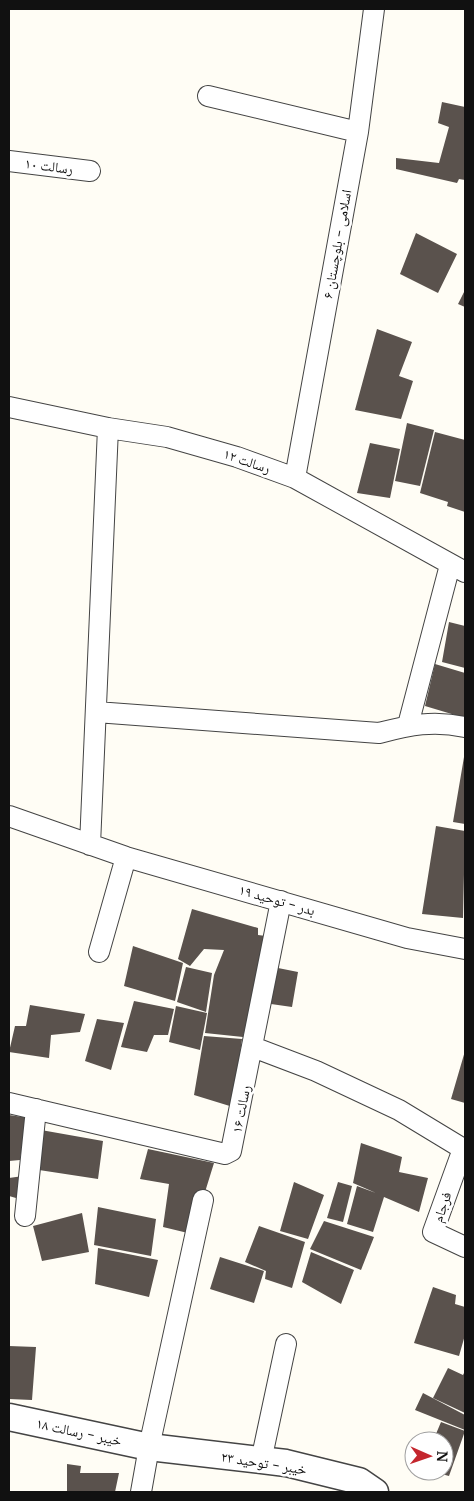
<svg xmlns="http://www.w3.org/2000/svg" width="474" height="1501" viewBox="0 0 474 1501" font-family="Merriweather,'Noto Naskh Arabic',serif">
	<rect width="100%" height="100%" fill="#fffdf5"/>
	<path fill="#5a524d" d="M442 102 465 107V180L459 179 457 183 396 169V158L439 163 449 127 438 123Z
		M416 233 457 254 438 293 400 274Z
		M465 290V307L458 304Z
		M377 329 412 342 399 376 413 381 401 419 355 410Z
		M407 423 434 430 420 486 395 481Z
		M435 432 465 440V512L447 506 448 502 420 493Z
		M370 443 400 449 390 498 357 493Z
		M449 622 465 626V668L442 662Z
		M435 664 465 673V718L425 706Z
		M464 757H465V824L453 822Z
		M436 826 465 831 463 918 422 914Z
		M192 909 258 928V935L266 936 243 1037 205 1033 214 975 224 950 204 949 190 966 178 959Z
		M133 946 183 963 175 1001 124 986Z
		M186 967 212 973 206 1012 177 1002Z
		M278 968 298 972 292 1007 271 1004Z
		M134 1001 174 1009 168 1035H154L147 1052 121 1047Z
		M30 1005 85 1014 80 1032 51 1035 49 1058 9 1052 15 1026H26Z
		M176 1006 207 1013 200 1050 169 1042Z
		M97 1019 124 1023 111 1070 85 1061Z
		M204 1036 242 1039 233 1107 194 1095Z
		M465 1051V1103L451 1099Z
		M9 1115 29 1118 28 1138 23 1139 20 1160 9 1161Z
		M41 1130 103 1141 98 1179 39 1170Z
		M361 1143 402 1157 399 1172 428 1178 419 1212 384 1197 373 1232 347 1224 357 1186 376 1193 353 1183Z
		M148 1149 214 1163 192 1234 163 1227 169 1184 140 1179Z
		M23 1176 16 1198 9 1196V1178Z
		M294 1182 324 1195 308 1239 280 1231Z
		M338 1182 352 1186 343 1222 327 1218Z
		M98 1207 156 1219 151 1256 94 1245Z
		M82 1213 89 1252 42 1261 33 1226Z
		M324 1221 374 1237 361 1270 310 1249Z
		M259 1226 305 1242 292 1288 265 1279 266 1271 245 1262Z
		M98 1248 158 1260 149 1297 95 1284Z
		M311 1252 354 1270 341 1304 302 1282Z
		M220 1257 264 1271 254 1303 210 1289Z
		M433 1287 456 1295 455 1304 465 1307V1335L459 1356 414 1343Z
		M9 1346 36 1347 32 1400 9 1399Z
		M448 1368 463 1375 465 1371V1413L433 1398Z
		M423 1393 465 1415V1430L415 1410Z
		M441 1422 465 1431 449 1476 434 1472 444 1471V1441H433Z
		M67 1464 81 1466 80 1473H119L115 1492H67Z"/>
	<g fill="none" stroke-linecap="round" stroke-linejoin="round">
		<defs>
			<path id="minor" d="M208 96 358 132
				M9 161 90 171
				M9 407 108 428 167 437 237 457 295 478 465 572
				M295 478 358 132 374 9
				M96 712 379 733C410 725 433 720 465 727
				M408 725 450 565
				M9 816 126 857 407 938 465 949
				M90 845 108 428
				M99 952 126 857
				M253 1047 316 1071 399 1110 465 1150
				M9 1103 225 1154 231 1151 281 901
				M463 1149 433 1232 465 1247
				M25 1216 36 1109
				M261 1461 286 1344
				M141 1492 149 1447 203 1200"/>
			<path id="tertiary" d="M9 1417 149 1447 286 1463 359 1481 375 1492"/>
		</defs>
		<use href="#minor" stroke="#444" stroke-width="22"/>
		<use href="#tertiary" stroke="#444" stroke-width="29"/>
		<use href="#minor" stroke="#fff" stroke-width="20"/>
		<use href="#tertiary" stroke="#fff" stroke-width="26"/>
	</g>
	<g text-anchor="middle" stroke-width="5" stroke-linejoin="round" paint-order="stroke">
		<g font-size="14" fill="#111" stroke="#fff">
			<text transform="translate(49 166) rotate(7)" y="5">رسالت ۱۰</text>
			<text transform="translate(337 244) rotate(-80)" y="5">اسلامی - بلوچستان ۶</text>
			<text transform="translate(247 461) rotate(19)" y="5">رسالت ۱۲</text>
			<text transform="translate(277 900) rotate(16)" y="5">بدر - توحید ۱۹</text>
			<text transform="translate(241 1109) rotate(-79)" y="5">رسالت ۱۶</text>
			<text transform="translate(442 1207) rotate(-71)" y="5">فرجام</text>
			<text transform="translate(79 1432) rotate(12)" y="5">خیبر - رسالت ۱۸</text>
			<text transform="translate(264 1463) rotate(9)" y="5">خیبر - توحید ۲۳</text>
		</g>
	</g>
	<rect width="474" height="1501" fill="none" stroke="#111111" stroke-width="20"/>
	<g transform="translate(429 1456) rotate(92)"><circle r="24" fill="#ffffff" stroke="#a0a0a0"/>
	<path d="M0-4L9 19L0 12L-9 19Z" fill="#c4262e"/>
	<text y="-8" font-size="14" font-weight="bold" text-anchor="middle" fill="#111111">N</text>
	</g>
</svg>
